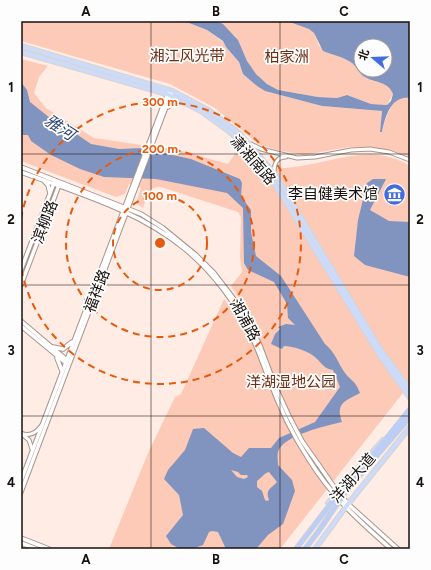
<svg xmlns="http://www.w3.org/2000/svg" width="431" height="570" viewBox="0 0 431 570" font-family="Figtree,'Noto Sans SC',sans-serif">
	<rect width="100%" height="100%" fill="#ffece4"/>
	<path fill="#fccab6" d="M21 21H184L207 30 223 42 226 47 239 62 243 74 257 86 265 91 322 106 382 111 380 132H382C385 120 389 106 399 98H410V157L393 151 370 147H349L304 155 277 150 258 144 215 108 170 84 21 41Z
		M217 21H287L309 28 314 33 319 46 351 62 366 77 383 83 390 88 393 94 387 105 371 104 347 95 337 98 318 97 278 90 267 84 256 74 250 67 235 36Z
		M21 59 48 66 39 77 34 93 46 108 94 138 182 151 228 164 239 148 255 166C265 167 276 168 286 168 327 165 371 141 410 166V384L280 549H109L148 453 175 397 181 394 224 299 231 308 241 301 231 286 242 272 240 257 241 217 238 212 161 187C148 186 147 197 143 208L136 203 141 188 129 184 125 194 116 197 21 161Z"/>
	<path fill="#8194bf" fill-rule="evenodd" d="M184 21H217L223 24 238 40 247 61 256 74 267 84 278 90 318 97 337 98 347 95 371 104 387 105 391 101 393 94C388 81 375 83 365 77 359 74 357 67 352 63 344 57 333 55 323 51L314 33 309 29 287 21H410V98C391 95 385 117 382 132H380L382 111 322 106 265 91 257 86 243 74 239 62 226 47 223 41 207 30ZM361 46H385V70H361Z
		M21 82 27 90 30 102 60 126 69 129 91 144 119 149 142 148 147 145 154 146 159 152 191 159 240 179 242 183 241 196 251 210V232L256 256 281 276 325 344C335 352 338 363 345 373 352 382 355 380 360 393 345 401 335 403 342 422 326 426 283 435 278 452 277 456 278 461 278 465L292 480 295 491 283 524 268 535 256 549H226L218 532 212 531 209 532 203 545 192 549H180L171 544 166 536 183 515 179 495 164 479 168 470 185 450 193 429 204 428 233 453 241 457 249 448H271L279 438 315 422 340 387 333 370C323 368 323 364 316 358 309 351 293 346 284 346L282 349 271 344 275 334 280 329 278 327 286 324 295 325 288 318 287 304 274 282 248 270 244 263 243 208 227 193 156 179 104 177 80 169 51 155 31 141 28 135H21ZM231 470 238 472 241 475H247L248 477 244 479 237 477ZM269 472 277 482C271 489 265 489 269 500L267 501 265 500 262 491 257 487V481L266 473Z
		M373 179H386L370 210 389 221 410 222V277L365 265 354 256 358 220 367 183Z"/>
	<g fill="none" stroke-linecap="round" stroke-linejoin="round">
		<defs>
			<path id="tertiary" d="M251 144 261 149 297 158 315 157 351 150 370 149 389 152 410 160
				M274 173C274 164 276 157 286 157
				M21 433C30 437 36 433 41 426
				M23 435 29 440 32 449"/>
			<path id="secondary" d="M168 107 174 102 179 101
				M21 167 141 214 163 228 196 255 214 273 240 307 259 343 276 388 289 416 302 441 337 491 348 504 398 549
				M21 172C77 193 138 210 185 249 213 272 237 304 252 337 259 351 263 365 269 379 279 406 292 434 308 458 332 497 357 519 391 549
				M44 181 48 185 50 193
				M21 270 54 183
				M21 285 59 185
				M21 321 67 360
				M21 326 67 364
				M53 347 63 349 72 342
				M57 358 62 371
				M21 481 168 93
				M21 492 172 91
				M21 538 49 549
				M21 543 37 549"/>
			<path id="primary" d="M21 46 172 91 208 110 240 134 274 173 380 349 410 390
				M21 52 167 94 201 111 230 132 248 149 275 184 379 354 410 398
				M349 478 383 440
				M328 503 340 488
				M315 549 348 504 410 427"/>
			<path id="trunk" d="M305 549 318 532"/>
		</defs>
		<use href="#tertiary" stroke="#aa948b" stroke-width="5"/>
		<use href="#secondary" stroke="#aa948b" stroke-width="5.5"/>
		<use href="#primary" stroke="#d5d4d3" stroke-width="6"/>
		<use href="#trunk" stroke="#d5d4d3" stroke-width="6"/>
		<use href="#tertiary" stroke="#fff" stroke-width="3"/>
		<use href="#secondary" stroke="#fff" stroke-width="3.5"/>
		<use href="#primary" stroke="#cddaf8" stroke-width="4"/>
		<use href="#trunk" stroke="#bccef6" stroke-width="4.5"/>
		<defs>
			<path id="trunk-bridge" d="M318 532 346 491 410 417
				M296 549 342 489 374 454 410 409"/>
		</defs>
		<use href="#trunk-bridge" stroke="#d5d4d3" stroke-width="6" stroke-linecap="butt"/>
		<use href="#trunk-bridge" stroke="#bccef6" stroke-width="4.5"/>
	</g>
	<path fill="none" stroke="#17100d" stroke-width="1" stroke-opacity="0.55" d="M151 21V549M280 21V549M21 154H410M21 285H410M21 416H410"/>
	<g fill="none" stroke="#e8590c" stroke-width="2" stroke-dasharray="7 5">
		<circle cx="160" cy="243" r="47"/>
		<circle cx="160" cy="243" r="94"/>
		<path d="M21 219A141 141 0 1 1 21 267"/>
	</g>
	<defs>
		<symbol id="museum-disc" viewBox="-11 -11 22 22"><circle r="9.5" fill="#436ddf" stroke="#fdfdfd"/><path d="M0-6L6-3V-2H-6V-3ZM-5-1h2V3h-2ZM-1-1h2V3h-2ZM3-1h2V3H3ZM-6 4H6V6H-6Z" fill="#fff"/></symbol>
	</defs>
	<g fill-rule="evenodd">
		<use href="#museum-disc" x="382" y="182" width="25" height="25"/>
	</g>
	<g text-anchor="middle" stroke-width="3.5" stroke-linejoin="round" paint-order="stroke">
		<g font-size="15" fill="#6f2f13" stroke="#fdfdfd">
			<text x="187" y="61">湘江风光带</text>
			<text x="287" y="62">柏家洲</text>
			<text x="291" y="387">洋湖湿地公园</text>
		</g>
		<g font-size="15" fill="#17100d" stroke="#fdfdfd">
			<text transform="translate(253 160) rotate(49)" y="5">潇湘南路</text>
			<text transform="translate(45 222) rotate(-69)" y="5">滨柳路</text>
			<text transform="translate(97 291) rotate(-69)" y="5">福祥路</text>
			<text transform="translate(245 320) rotate(61)" y="5">湘浦路</text>
			<text transform="translate(353 478) rotate(-49)" y="5">洋湖大道</text>
		</g>
		<g font-size="15" fill="#17100d" stroke="#fdfdfd" text-anchor="end">
			<text x="378" y="199">李自健美术馆</text>
		</g>
		<g font-size="16" font-style="italic" fill="#2b4178" stroke="#fdfdfd">
			<text transform="translate(60 127) rotate(33)" y="6">雅河</text>
		</g>
	</g>
	<circle cx="160" cy="243" r="6" fill="#e8590c" stroke="#fdfdfd" stroke-width="2"/>
	<g font-size="12" text-anchor="middle" font-weight="bold" fill="#e8590c" stroke="#fdfdfd" stroke-width="3.5" stroke-linejoin="round" paint-order="stroke">
		<text x="160" y="106">300 m</text>
		<text x="160" y="153">200 m</text>
		<text x="160" y="200">100 m</text>
	</g>
	<rect width="431" height="570" fill="none" stroke="#fdfdfd" stroke-width="44"/>
	<g transform="translate(373 58) rotate(289)"><circle r="19" fill="#fdfdfd" stroke="#a19e9d"/>
	<path d="M0-3L7 15L0 10L-7 15Z" fill="#436ddf"/>
	<text y="-6" font-size="11" font-weight="bold" text-anchor="middle" fill="#17100d">北</text>
	</g>
	<rect x="22" y="22" width="387" height="526" fill="none" stroke="#17100d" stroke-width="1.5"/>
	<g font-size="13" text-anchor="middle" font-weight="bold" fill="#17100d">
		<text x="86" y="16">A</text>
		<text x="216" y="16">B</text>
		<text x="344" y="16">C</text>
		<text x="11" y="92">1</text>
		<text x="420" y="92">1</text>
		<text x="11" y="224">2</text>
		<text x="420" y="224">2</text>
		<text x="11" y="355">3</text>
		<text x="420" y="355">3</text>
		<text x="11" y="487">4</text>
		<text x="420" y="487">4</text>
		<text x="86" y="564">A</text>
		<text x="216" y="564">B</text>
		<text x="344" y="564">C</text>
	</g>
</svg>
